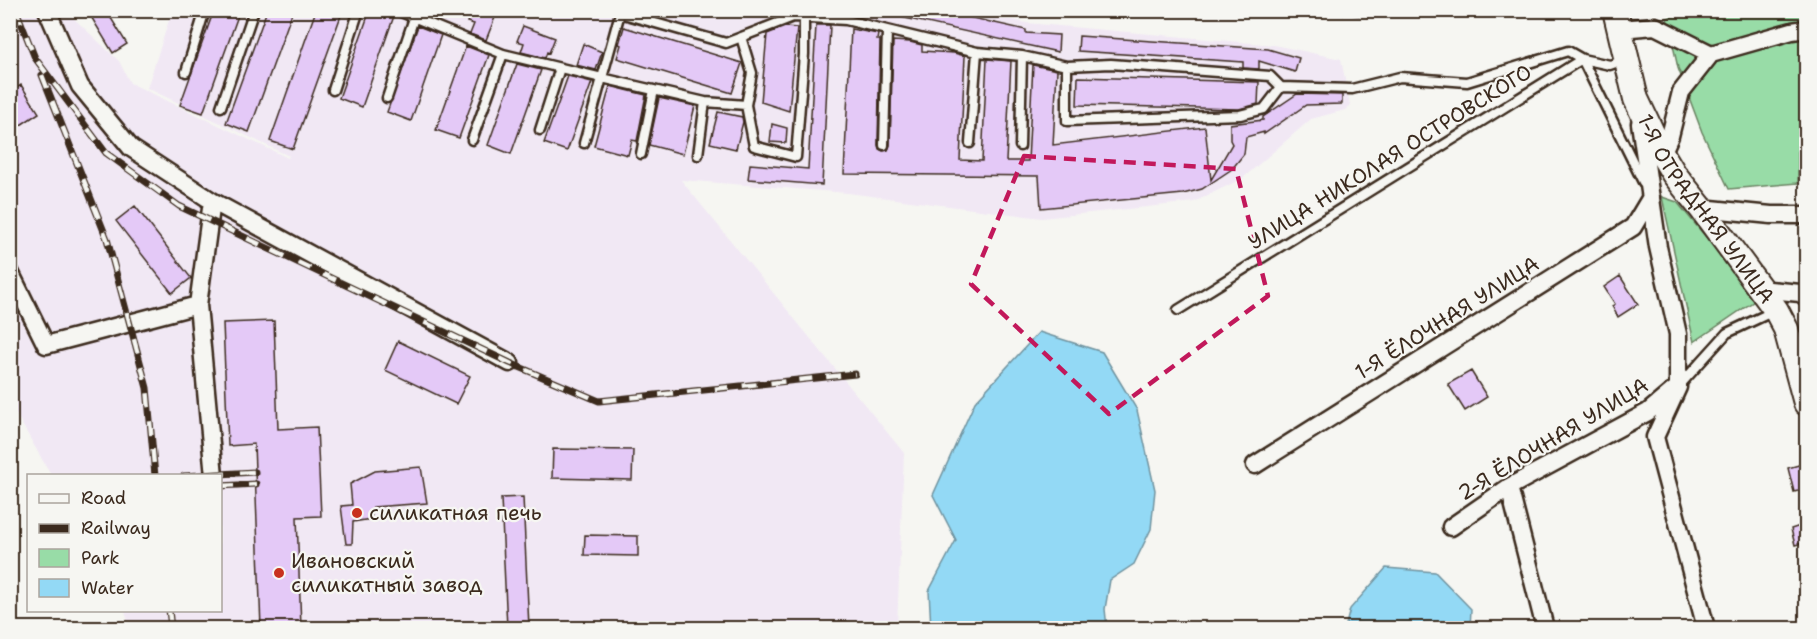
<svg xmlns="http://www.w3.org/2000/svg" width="1817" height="639" viewBox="0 0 1817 639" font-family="'Shantell Sans',sans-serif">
	<rect width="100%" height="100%" fill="#f6f6f2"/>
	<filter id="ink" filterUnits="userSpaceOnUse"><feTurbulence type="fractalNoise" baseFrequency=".0167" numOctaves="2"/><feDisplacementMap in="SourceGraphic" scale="12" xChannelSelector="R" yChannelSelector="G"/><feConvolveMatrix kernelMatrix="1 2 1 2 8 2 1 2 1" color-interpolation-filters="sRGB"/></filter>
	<g filter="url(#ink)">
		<path fill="#f1e8f4" d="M10 11H66L119 61 130 83 288 158 289 156 147 88 172 11H981L1026 23 1274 45 1341 59 1350 105 1345 110 1311 119 1243 178 1194 202 1042 218 848 193 681 180 904 453 897 628H130L125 611 220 610V476L51 475 11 405Z"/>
		<path fill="#98dca7" stroke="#6a8362" stroke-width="1.5" d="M1691 11H1806V137L1798 139V183L1729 189 1702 132 1678 68 1667 18Z
			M1662 197 1677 202 1757 299 1694 342Z"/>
		<path fill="#93d9f5" stroke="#70939f" stroke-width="1.5" d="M1039 332 1102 352 1137 410 1155 490 1151 529 1134 564 1110 580 1105 609 1107 628H931L929 591 956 540 933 495 975 402Z
			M1386 568 1435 572 1471 609 1470 628H1345L1350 609Z"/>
		<path fill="#e4c9f7" stroke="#3b2a1e" stroke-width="1.5" d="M87 10H106L127 44 113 53Z
			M214 10H240L203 113 180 105Z
			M267 10H293L249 132 226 123Z
			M316 10H343L293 149 270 141Z
			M370 10H381L394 16 362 107 339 98Z
			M472 10H485L496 15 486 40 470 34 474 24 467 22Z
			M891 10H937L1026 30V33L1059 35 1058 52 891 15Z
			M816 25H830L822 185 748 179 750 164 808 169Z
			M418 26 441 35 411 121 387 112Z
			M523 26 555 38 549 53 547 52 545 58 521 52 524 43 517 41Z
			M624 27 742 63 732 93 617 58 621 45 619 44Z
			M785 27 797 28 789 111 761 102 767 34Z
			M851 29 878 34 877 40H880L878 145 879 149 883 151 888 150 890 145 893 41 910 42 922 45V51L954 53 965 56 960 160 982 161 987 59 1011 61 1006 161H1028L1033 65 1057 70 1053 145 1205 127 1211 180 1232 144 1230 140V124L1263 120V117L1297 94 1342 95V104L1306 105 1264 134V132L1246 137 1244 154 1232 169 1202 189 1183 194 1041 208 1039 176 844 174Z
			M1079 36 1268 49 1299 58 1295 72 1259 61V69L1243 68V62L1078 51Z
			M583 44 602 52 596 70 576 65Z
			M466 46 489 55 459 138 436 130Z
			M517 64 541 70 511 154 488 145Z
			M568 76 592 82 567 151 544 143Z
			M1078 77 1259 82 1258 104 1239 109 1077 105Z
			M21 85 39 113 10 132V92Z
			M610 86 646 95 637 141 632 140 628 155 594 146Z
			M659 98 695 106 683 154 649 145Z
			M718 112 742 117 743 122 736 149 710 143Z
			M772 124 787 128 786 143 770 142Z
			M135 206 191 278 172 293 116 221Z
			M1620 276 1638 304 1618 317 1612 306 1615 304 1604 287Z
			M274 321 278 429 317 427 321 516 297 517 301 628H261L254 444 228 446 223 323Z
			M398 341 470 376 456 404 385 370Z
			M1471 371 1487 397 1465 411 1448 384Z
			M553 449 633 450 632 480 552 478Z
			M1806 463V489L1794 492 1788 468Z
			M421 467 427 503 373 507 371 519 353 522 352 544H346L341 506 352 505 350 484 375 471Z
			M523 497 529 628H507L501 498Z
			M1806 524V542L1795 545 1791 529Z
			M585 535 638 536V556L584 555Z"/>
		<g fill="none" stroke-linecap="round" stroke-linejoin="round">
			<defs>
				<path id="service" d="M396 10 503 54 602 78 620 13 726 43 793 17 846 20 977 52 1022 56 1067 66 1111 64 1270 76 1281 87 1352 89 1400 77 1467 82 1568 51 1582 59 1643 182
					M1067 66V121L1240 115 1264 109 1281 87
					M186 72 205 10
					M333 90 359 10
					M387 98 414 18
					M746 105 754 146 796 157 804 54V18
					M221 107 254 10
					M540 130 560 68
					M472 140 503 54
					M584 143 602 78 705 102 746 105 752 73 741 37
					M970 143 977 52
					M884 145 887 30
					M1020 146 1022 56
					M641 154 654 90
					M698 155 705 102
					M1178 310 1582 59 1610 65 1624 60
					M1680 385 1727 333 1774 311"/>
				<path id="minor" d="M47 10 80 86 131 148 212 201 510 363
					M1620 29 1655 26 1711 54
					M1640 123 1658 247 1678 334V387L1655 437 1706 628
					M1662 154 1670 136 1681 92 1711 54 1792 31 1806 29
					M1701 208 1771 215H1806
					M10 272 46 345 198 305 212 201
					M1760 289 1800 293 1806 297
					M198 305 214 476
					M1255 465 1633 227 1651 197
					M1509 487 1545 628
					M1451 527 1509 487 1648 412 1674 390"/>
				<g id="secondary">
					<path id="s1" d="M1615 10 1636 99 1662 154 1674 174 1701 208 1776 310 1786 329 1806 403"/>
				</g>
			</defs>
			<use href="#service" stroke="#3b2a1e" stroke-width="13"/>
			<use href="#minor" stroke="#3b2a1e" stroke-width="21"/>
			<use href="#secondary" stroke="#3b2a1e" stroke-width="28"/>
			<use href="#service" stroke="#f6f6f2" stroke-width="8"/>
			<use href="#minor" stroke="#f6f6f2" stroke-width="16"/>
			<use href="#secondary" stroke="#f6f6f2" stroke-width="24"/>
			<defs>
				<path id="rail" d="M16 10 35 58 106 153 179 206 510 363 599 401 855 374
					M1337 10 1367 13 1395 10
					M42 75 107 239 147 388 155 476
					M184 476 255 472
					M220 486 256 484
					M169 610 171 628
					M537 627V628"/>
			</defs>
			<use href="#rail" stroke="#3b2a1e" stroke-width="7"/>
			<use href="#rail" stroke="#f6f6f2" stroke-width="4.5" stroke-dasharray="14" stroke-linecap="butt"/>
		</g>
	</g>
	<path fill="none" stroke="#c2185b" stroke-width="4.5" stroke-dasharray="12 8" stroke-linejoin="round" d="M1024 156 1236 169 1268 296 1109 414 971 284Z"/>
	<g fill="#c8321e" stroke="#f6f6f2" stroke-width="2">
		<circle cx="357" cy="513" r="6"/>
		<circle cx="279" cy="573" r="6"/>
	</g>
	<g text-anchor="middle" stroke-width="4.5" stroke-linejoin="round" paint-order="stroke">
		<g font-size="21" fill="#3b2a1e" stroke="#f6f6f2">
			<text transform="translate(1390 157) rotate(-32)" y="7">УЛИЦА НИКОЛАЯ ОСТРОВСКОГО</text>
			<text dy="7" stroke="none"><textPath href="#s1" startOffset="222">1-Я ОТРАДНАЯ УЛИЦА</textPath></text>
			<text transform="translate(1447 318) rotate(-32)" y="7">1-Я ЁЛОЧНАЯ УЛИЦА</text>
			<text transform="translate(1553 439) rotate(-31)" y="7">2-Я ЁЛОЧНАЯ УЛИЦА</text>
		</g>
		<g font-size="21" fill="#3b2a1e" stroke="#f6f6f2" text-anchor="start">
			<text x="369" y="520">силикатная печь</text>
			<text x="291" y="568">Ивановский<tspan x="291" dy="24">силикатный завод</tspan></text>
		</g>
	</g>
	<rect width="1817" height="639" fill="none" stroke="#f6f6f2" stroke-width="36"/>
	<rect x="18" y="18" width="1781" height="603" fill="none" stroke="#3b2a1e" stroke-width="2" filter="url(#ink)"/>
	<rect x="27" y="474" width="195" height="138" fill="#f6f6f2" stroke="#aba49d" stroke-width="1.5"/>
	<rect x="39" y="494" width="30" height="9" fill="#f6f6f2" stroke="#aba49d" stroke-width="1.5"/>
	<text x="81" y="504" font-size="18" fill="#3b2a1e">Road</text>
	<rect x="39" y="524" width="30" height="9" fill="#3b2a1e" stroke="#aba49d" stroke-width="1.5"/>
	<text x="81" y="534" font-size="18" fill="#3b2a1e">Railway</text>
	<rect x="39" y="549" width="30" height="18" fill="#98dca7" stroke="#aba49d" stroke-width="1.5"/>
	<text x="81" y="564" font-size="18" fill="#3b2a1e">Park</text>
	<rect x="39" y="579" width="30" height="18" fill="#93d9f5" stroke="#aba49d" stroke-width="1.5"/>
	<text x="81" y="594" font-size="18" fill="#3b2a1e">Water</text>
</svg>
